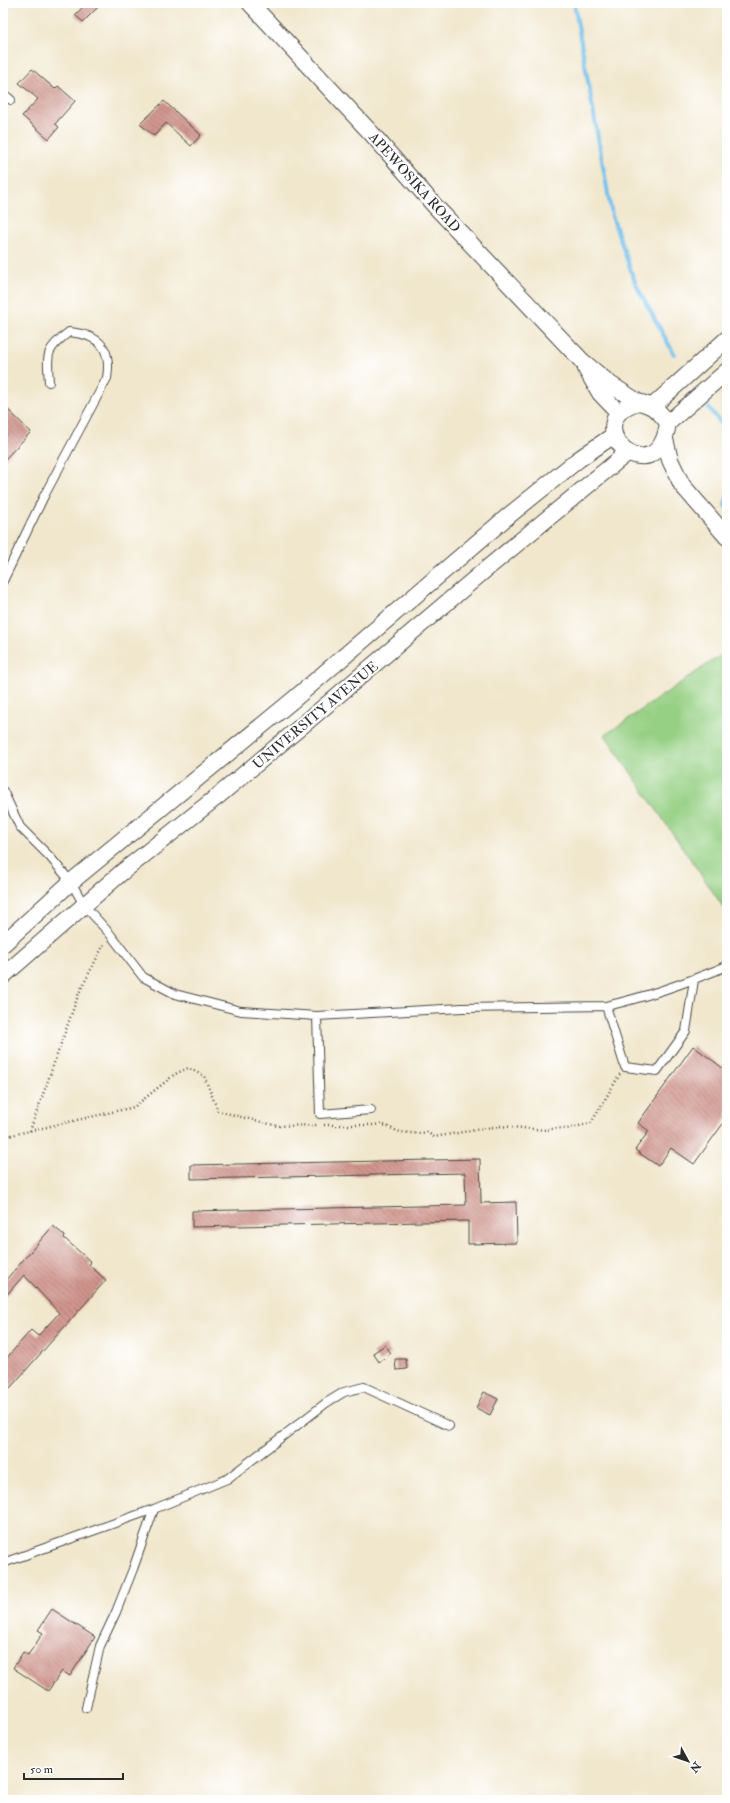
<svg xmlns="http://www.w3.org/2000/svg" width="730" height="1803" viewBox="0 0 730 1803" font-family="'IM FELL Double Pica',serif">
	<defs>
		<pattern id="building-back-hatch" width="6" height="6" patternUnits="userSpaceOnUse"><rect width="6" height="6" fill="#d0948c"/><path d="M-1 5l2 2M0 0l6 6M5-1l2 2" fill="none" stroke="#a97973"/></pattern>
	</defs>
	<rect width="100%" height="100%" fill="#fff"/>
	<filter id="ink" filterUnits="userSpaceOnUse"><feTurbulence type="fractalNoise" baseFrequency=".025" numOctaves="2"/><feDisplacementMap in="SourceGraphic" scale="8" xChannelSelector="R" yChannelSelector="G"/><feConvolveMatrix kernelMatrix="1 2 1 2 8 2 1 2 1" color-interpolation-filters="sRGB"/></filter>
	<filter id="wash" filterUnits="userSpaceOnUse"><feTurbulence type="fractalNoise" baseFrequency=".012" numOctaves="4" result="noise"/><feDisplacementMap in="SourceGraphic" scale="16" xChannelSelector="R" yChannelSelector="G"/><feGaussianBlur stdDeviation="0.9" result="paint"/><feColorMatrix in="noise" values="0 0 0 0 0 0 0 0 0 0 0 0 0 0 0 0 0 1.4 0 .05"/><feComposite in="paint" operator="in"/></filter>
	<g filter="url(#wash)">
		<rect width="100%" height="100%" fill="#f1e7cd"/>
		<path fill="#96d084" stroke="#607e58" d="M721 655 727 663V906L724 908 605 735Z"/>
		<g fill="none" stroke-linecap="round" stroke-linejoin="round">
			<path stroke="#72c1ed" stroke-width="4" d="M574 3 612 216 636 285 674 354
				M709 408 727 431
				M727 498 725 505 727 508"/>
		</g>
		<g id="blocks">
			<path fill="url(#building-back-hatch)" d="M87 3H102L83 22 75 15Z
				M32 69 55 89 58 86 75 101 55 124 59 127 49 139 22 116 38 99 19 83Z
				M164 101 201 135 191 146 166 123 154 136 140 124Z
				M3 405 31 432 3 461Z
				M693 1046 727 1071V1118L694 1164 671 1148 658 1166 635 1150 649 1131 638 1123Z
				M480 1159 481 1203 516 1202 517 1243 468 1244V1221L192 1227V1211L466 1205 465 1173 191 1179V1165Z
				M53 1226 65 1236 64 1238 91 1262 89 1265 106 1280 3 1396V1371L8 1365 4 1361 31 1330 38 1336 59 1313 24 1275 3 1299V1283Z
				M385 1345 391 1353 379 1362 373 1353Z
				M395 1359H406L407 1369 396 1370Z
				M484 1392 498 1399 490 1415 476 1408Z
				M52 1609 95 1637 70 1676 62 1671 48 1691 13 1668 23 1652 28 1655 43 1633 38 1630Z"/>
		</g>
	</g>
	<g filter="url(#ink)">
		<use href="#blocks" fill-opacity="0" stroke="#494743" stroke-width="1"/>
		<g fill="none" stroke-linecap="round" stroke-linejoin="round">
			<defs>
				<path id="service" d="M3 93 11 100
					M3 581 44 496 107 378C112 347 99 335 69 332 45 350 47 354 49 382
					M3 791 20 827 50 857 71 882 84 905 110 934 143 977 175 994 241 1011 317 1016 462 1008 606 1006C647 997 688 982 727 966
					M606 1006 625 1067 657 1071 686 1031 694 980
					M317 1016 320 1114 371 1110
					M3 1563 154 1509 227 1479 326 1403 344 1392 364 1387 449 1426
					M86 1708 100 1646 116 1612 133 1569 154 1509"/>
				<path id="minor" d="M250 3 372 134 434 205 582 361 610 384 638 402
					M586 369 600 393 619 413
					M638 402C653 405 659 411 668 423 657 500 572 422 638 402Z
					M653 406 727 339
					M668 423 727 371
					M665 439 670 460 682 485 727 537
					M3 944 71 882 293 700 507 517 579 459 614 435
					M3 976 121 873 218 796 310 719 485 570 627 453"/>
			</defs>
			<use href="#service" stroke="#494743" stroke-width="10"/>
			<use href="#minor" stroke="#494743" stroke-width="18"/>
			<path stroke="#494743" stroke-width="2.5" stroke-dasharray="1 3" stroke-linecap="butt" d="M324 1125H373C387 1123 389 1129 401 1132 407 1133 421 1134 427 1132L434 1137 499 1126 546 1130 557 1128 567 1129 591 1123 620 1074
				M30 1131 79 993 105 942
				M3 1137 134 1107 175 1074 188 1068 204 1076 218 1111 277 1126 319 1125"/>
			<use href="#service" stroke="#fff" stroke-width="8"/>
			<use href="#minor" stroke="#fff" stroke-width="16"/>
		</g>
	</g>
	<g text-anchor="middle" stroke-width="4" stroke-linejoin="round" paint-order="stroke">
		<g font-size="14" fill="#2b2b2b" stroke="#fff">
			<text transform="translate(415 182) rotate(48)" y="5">APEWOSIKA ROAD</text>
			<text transform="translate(315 715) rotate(-40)" y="5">UNIVERSITY AVENUE</text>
		</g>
	</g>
	<rect width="730" height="1803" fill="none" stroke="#fff" stroke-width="16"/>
	<g transform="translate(688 1761) rotate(130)" stroke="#ffffff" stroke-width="3" paint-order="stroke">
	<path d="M0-3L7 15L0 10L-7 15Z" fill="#2b2b2b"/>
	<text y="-6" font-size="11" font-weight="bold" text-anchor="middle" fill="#2b2b2b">N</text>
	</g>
	<path d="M24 1773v6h99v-6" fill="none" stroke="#2b2b2b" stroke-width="2"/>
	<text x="30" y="1773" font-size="12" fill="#2b2b2b" stroke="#ffffff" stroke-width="3" paint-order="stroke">50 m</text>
</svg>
